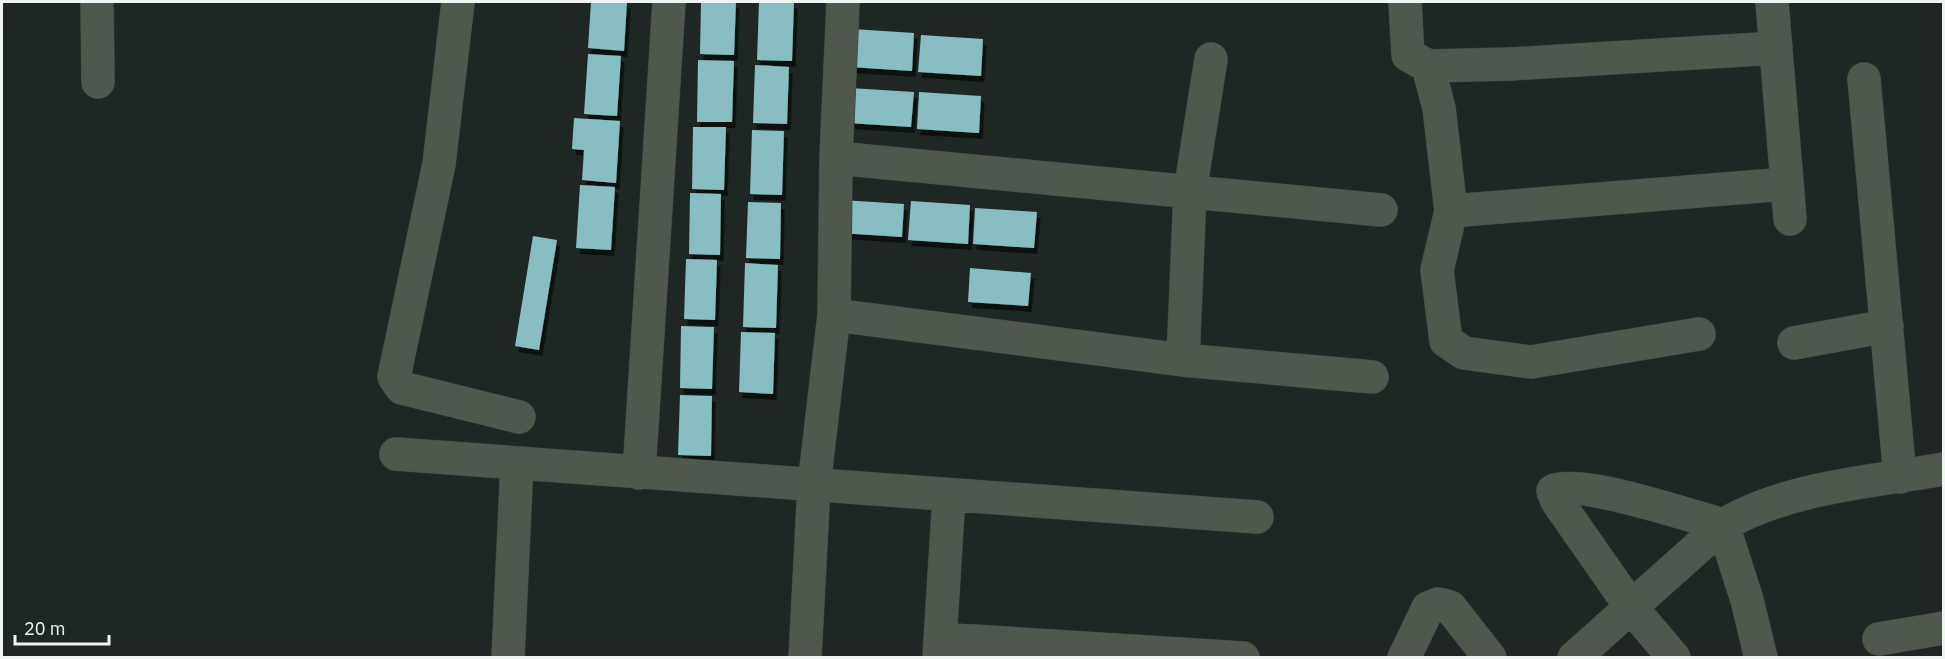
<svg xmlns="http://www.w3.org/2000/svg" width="1945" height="659" viewBox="0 0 1945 659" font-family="'IBM Plex Sans',sans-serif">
	<defs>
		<filter id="shadow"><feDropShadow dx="3.5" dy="6" stdDeviation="0" flood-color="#0009"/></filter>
	</defs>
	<rect width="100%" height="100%" fill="#1f2725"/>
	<path fill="#88bec1" filter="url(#shadow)" d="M591 2H627L624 51 588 48Z
		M701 2H736L734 55 700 54Z
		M759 2H794L792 61 757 60Z
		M853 29 914 33 912 71 850 67Z
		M921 35 983 39 981 76 918 72Z
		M588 54 621 56 617 116 584 114Z
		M698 60 734 61 732 122H697Z
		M755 65 789 67 787 124 753 123Z
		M850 88 914 92 911 127 848 123Z
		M919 92 981 96 979 133 917 129Z
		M574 118 620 121 616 183 582 180 584 150 572 149Z
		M693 127H726L724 190 692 189Z
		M752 130 784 131 782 195 750 194Z
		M580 185 615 187 611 250 576 248Z
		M690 193 721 194 720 255 689 254Z
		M842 200 904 204 902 237 840 233Z
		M911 201 970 205 968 244 908 240Z
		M748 202 781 203 780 259 746 258Z
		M975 208 1037 212 1034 248 973 244Z
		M533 236 557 240 539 350 515 346Z
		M686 259 717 260 715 320 684 319Z
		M745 263 778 265 776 328 743 327Z
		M970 268 1031 273 1028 306 968 302Z
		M681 326 714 327 712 389 680 388Z
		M741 332 775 333 773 394 739 392Z
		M680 395 712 396 711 456 678 455Z"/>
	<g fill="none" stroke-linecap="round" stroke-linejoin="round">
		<defs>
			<path id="minor" d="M97 2 98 82
				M458 2 439 164 394 377 402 388 519 417
				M843 2 836 158 834 315 1183 360 1190 192 1211 59
				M1405 2 1408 55 1428 66 1510 64 1776 48
				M1772 2 1790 219
				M1428 66 1439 108 1451 211 1437 270 1446 341 1464 353 1531 362 1699 334
				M1864 79 1900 477
				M836 158 1381 210
				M1451 211 1787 184
				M1794 343 1887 326
				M1183 360 1372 377
				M396 454 1257 517
				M639 473 669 2
				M941 639 1243 658
				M1879 639 1944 628
				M508 658 517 463
				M805 658 814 485 834 315
				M939 658 949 495
				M1404 658 1428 608 1438 604 1450 607 1490 658
				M1574 658 1723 525C1788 487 1871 482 1944 469
				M1674 658 1631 607 1557 501 1553 491C1579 478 1691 516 1723 525L1747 600 1761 658"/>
		</defs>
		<use href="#minor" stroke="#3c4442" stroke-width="34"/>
		<use href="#minor" stroke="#4d594d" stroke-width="33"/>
	</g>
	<rect width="1945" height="659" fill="none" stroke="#f0f5f3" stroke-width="6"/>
	<path d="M15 635v9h94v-9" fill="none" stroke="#f0f5f3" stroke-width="3"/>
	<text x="24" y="635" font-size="18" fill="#f0f5f3" stroke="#1f2725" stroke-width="4.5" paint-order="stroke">20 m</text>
</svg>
